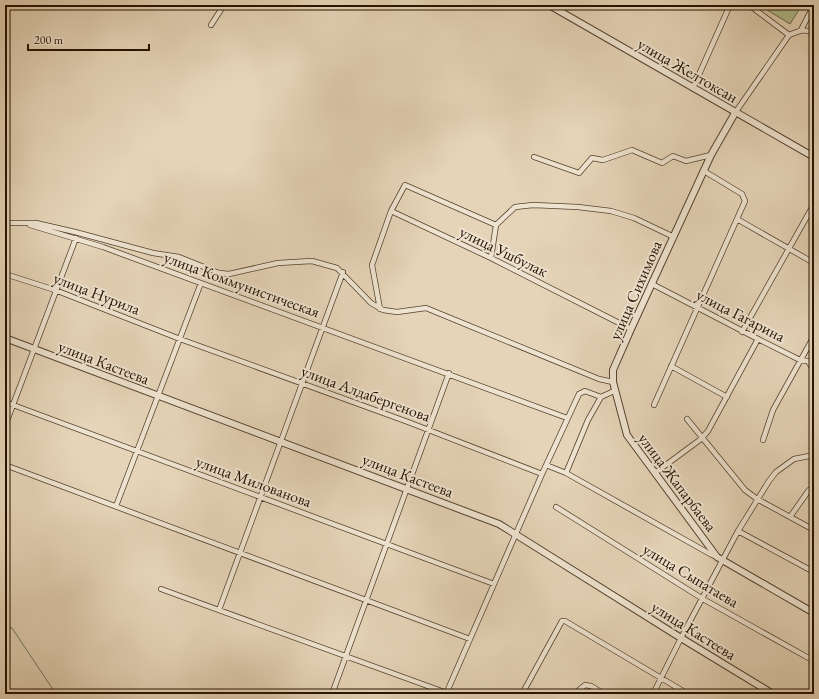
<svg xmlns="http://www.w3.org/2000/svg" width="819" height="699" viewBox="0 0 819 699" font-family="'EB Garamond',serif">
	<rect width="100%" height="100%" fill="#e5d4b7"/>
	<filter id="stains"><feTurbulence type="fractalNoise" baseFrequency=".005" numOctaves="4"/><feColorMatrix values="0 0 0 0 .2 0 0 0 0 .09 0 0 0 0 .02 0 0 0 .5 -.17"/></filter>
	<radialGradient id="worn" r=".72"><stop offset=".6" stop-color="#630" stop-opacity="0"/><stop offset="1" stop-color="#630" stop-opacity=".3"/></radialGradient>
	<path fill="#b4bd8f" stroke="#6c6848" d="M759 5H802L790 24Z"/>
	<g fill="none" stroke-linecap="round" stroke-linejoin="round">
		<path stroke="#69756d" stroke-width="1" d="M5 627 12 628 56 694"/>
		<defs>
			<path id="minor" d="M749 5 789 35
				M211 25 224 5
				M801 30 814 5
				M693 88 730 5
				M735 113 789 35C799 31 804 28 814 33
				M534 157 579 173 592 158 603 160 632 150 662 163 673 156 686 161 711 155
				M737 219 814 263
				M5 223H36L75 232 153 253 179 257 219 273 229 274 278 263 312 261 337 268 371 303 383 310 397 312 426 308 599 379 613 382
				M30 225 103 247 567 418
				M491 258 496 225
				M5 274 55 290 180 339 408 422 542 474
				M652 284 758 339 800 360 808 361 814 371
				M380 309 372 265 391 211
				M631 329 491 258 391 211 405 185 496 225 515 207 533 205 578 207 611 211 634 218 674 237
				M742 332 814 204
				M671 366 727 397
				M5 402 494 584
				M654 405 745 201 742 194 704 171
				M687 419 745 490 757 499 814 530
				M5 426 76 238
				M763 440 773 410 814 336
				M5 465 470 639
				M546 465 566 473 712 555 717 557
				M566 473 588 420 601 397 614 391
				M655 473 701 439 708 431 758 339
				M116 506 201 283
				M556 507 703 599 814 661
				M790 517 809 490 814 488
				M738 531 814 572
				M161 589 447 693
				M219 610 343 272
				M5 689 12 694
				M332 694 449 373
				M446 694 542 474 579 394 585 391 601 397
				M522 694 562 621H565L688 694
				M574 694 585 685 591 686 604 694
				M653 694 681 638 738 531 769 481 776 472 794 459 814 455"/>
			<path id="tertiary" d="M549 5 814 157
				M735 113 711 155 631 329 613 370V382L627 435 717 557 814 613
				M5 338 499 524 681 638 773 694"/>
		</defs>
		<use href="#minor" stroke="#54422e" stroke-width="6"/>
		<use href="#tertiary" stroke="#54422e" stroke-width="8"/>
		<use href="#minor" stroke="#eee3d0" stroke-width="4.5"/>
		<use href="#tertiary" stroke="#eee3d0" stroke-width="6"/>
	</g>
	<g text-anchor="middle" stroke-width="4" stroke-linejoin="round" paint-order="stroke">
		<g font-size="16" fill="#241200" stroke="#eee3d0">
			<text transform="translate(688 70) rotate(30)" y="6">улица Желтоксан</text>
			<text transform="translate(504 251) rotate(26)" y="6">улица Ушбулак</text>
			<text transform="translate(242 284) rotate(20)" y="6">улица Коммунистическая</text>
			<text transform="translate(635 290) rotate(-66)" y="6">улица Сихимова</text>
			<text transform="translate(97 293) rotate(21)" y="6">улица Нурила</text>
			<text transform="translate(741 315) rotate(27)" y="6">улица Гагарина</text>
			<text transform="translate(104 362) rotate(21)" y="6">улица Кастеева</text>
			<text transform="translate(366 393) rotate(20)" y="6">улица Алдабергенова</text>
			<text transform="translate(408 475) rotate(21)" y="6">улица Кастеева</text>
			<text transform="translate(254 481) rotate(20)" y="6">улица Милованова</text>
			<text transform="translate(678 482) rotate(53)" y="6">улица Жапарбаева</text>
			<text transform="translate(691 575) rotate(31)" y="6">улица Сыпатаева</text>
			<text transform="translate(694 630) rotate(32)" y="6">улица Кастеева</text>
		</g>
	</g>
	<rect width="819" height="699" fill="none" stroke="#e5d4b7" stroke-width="20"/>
	<rect x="6" y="6" width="807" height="687" fill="none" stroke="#241200" stroke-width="2"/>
	<rect x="10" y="10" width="799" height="679" fill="none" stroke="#241200"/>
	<path d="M28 44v6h121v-6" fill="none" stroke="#241200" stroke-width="2"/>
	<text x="34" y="44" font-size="12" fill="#241200" stroke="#eee3d0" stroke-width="3" paint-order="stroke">200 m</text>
	<rect width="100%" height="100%" filter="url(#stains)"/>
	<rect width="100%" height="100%" fill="url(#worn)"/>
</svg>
